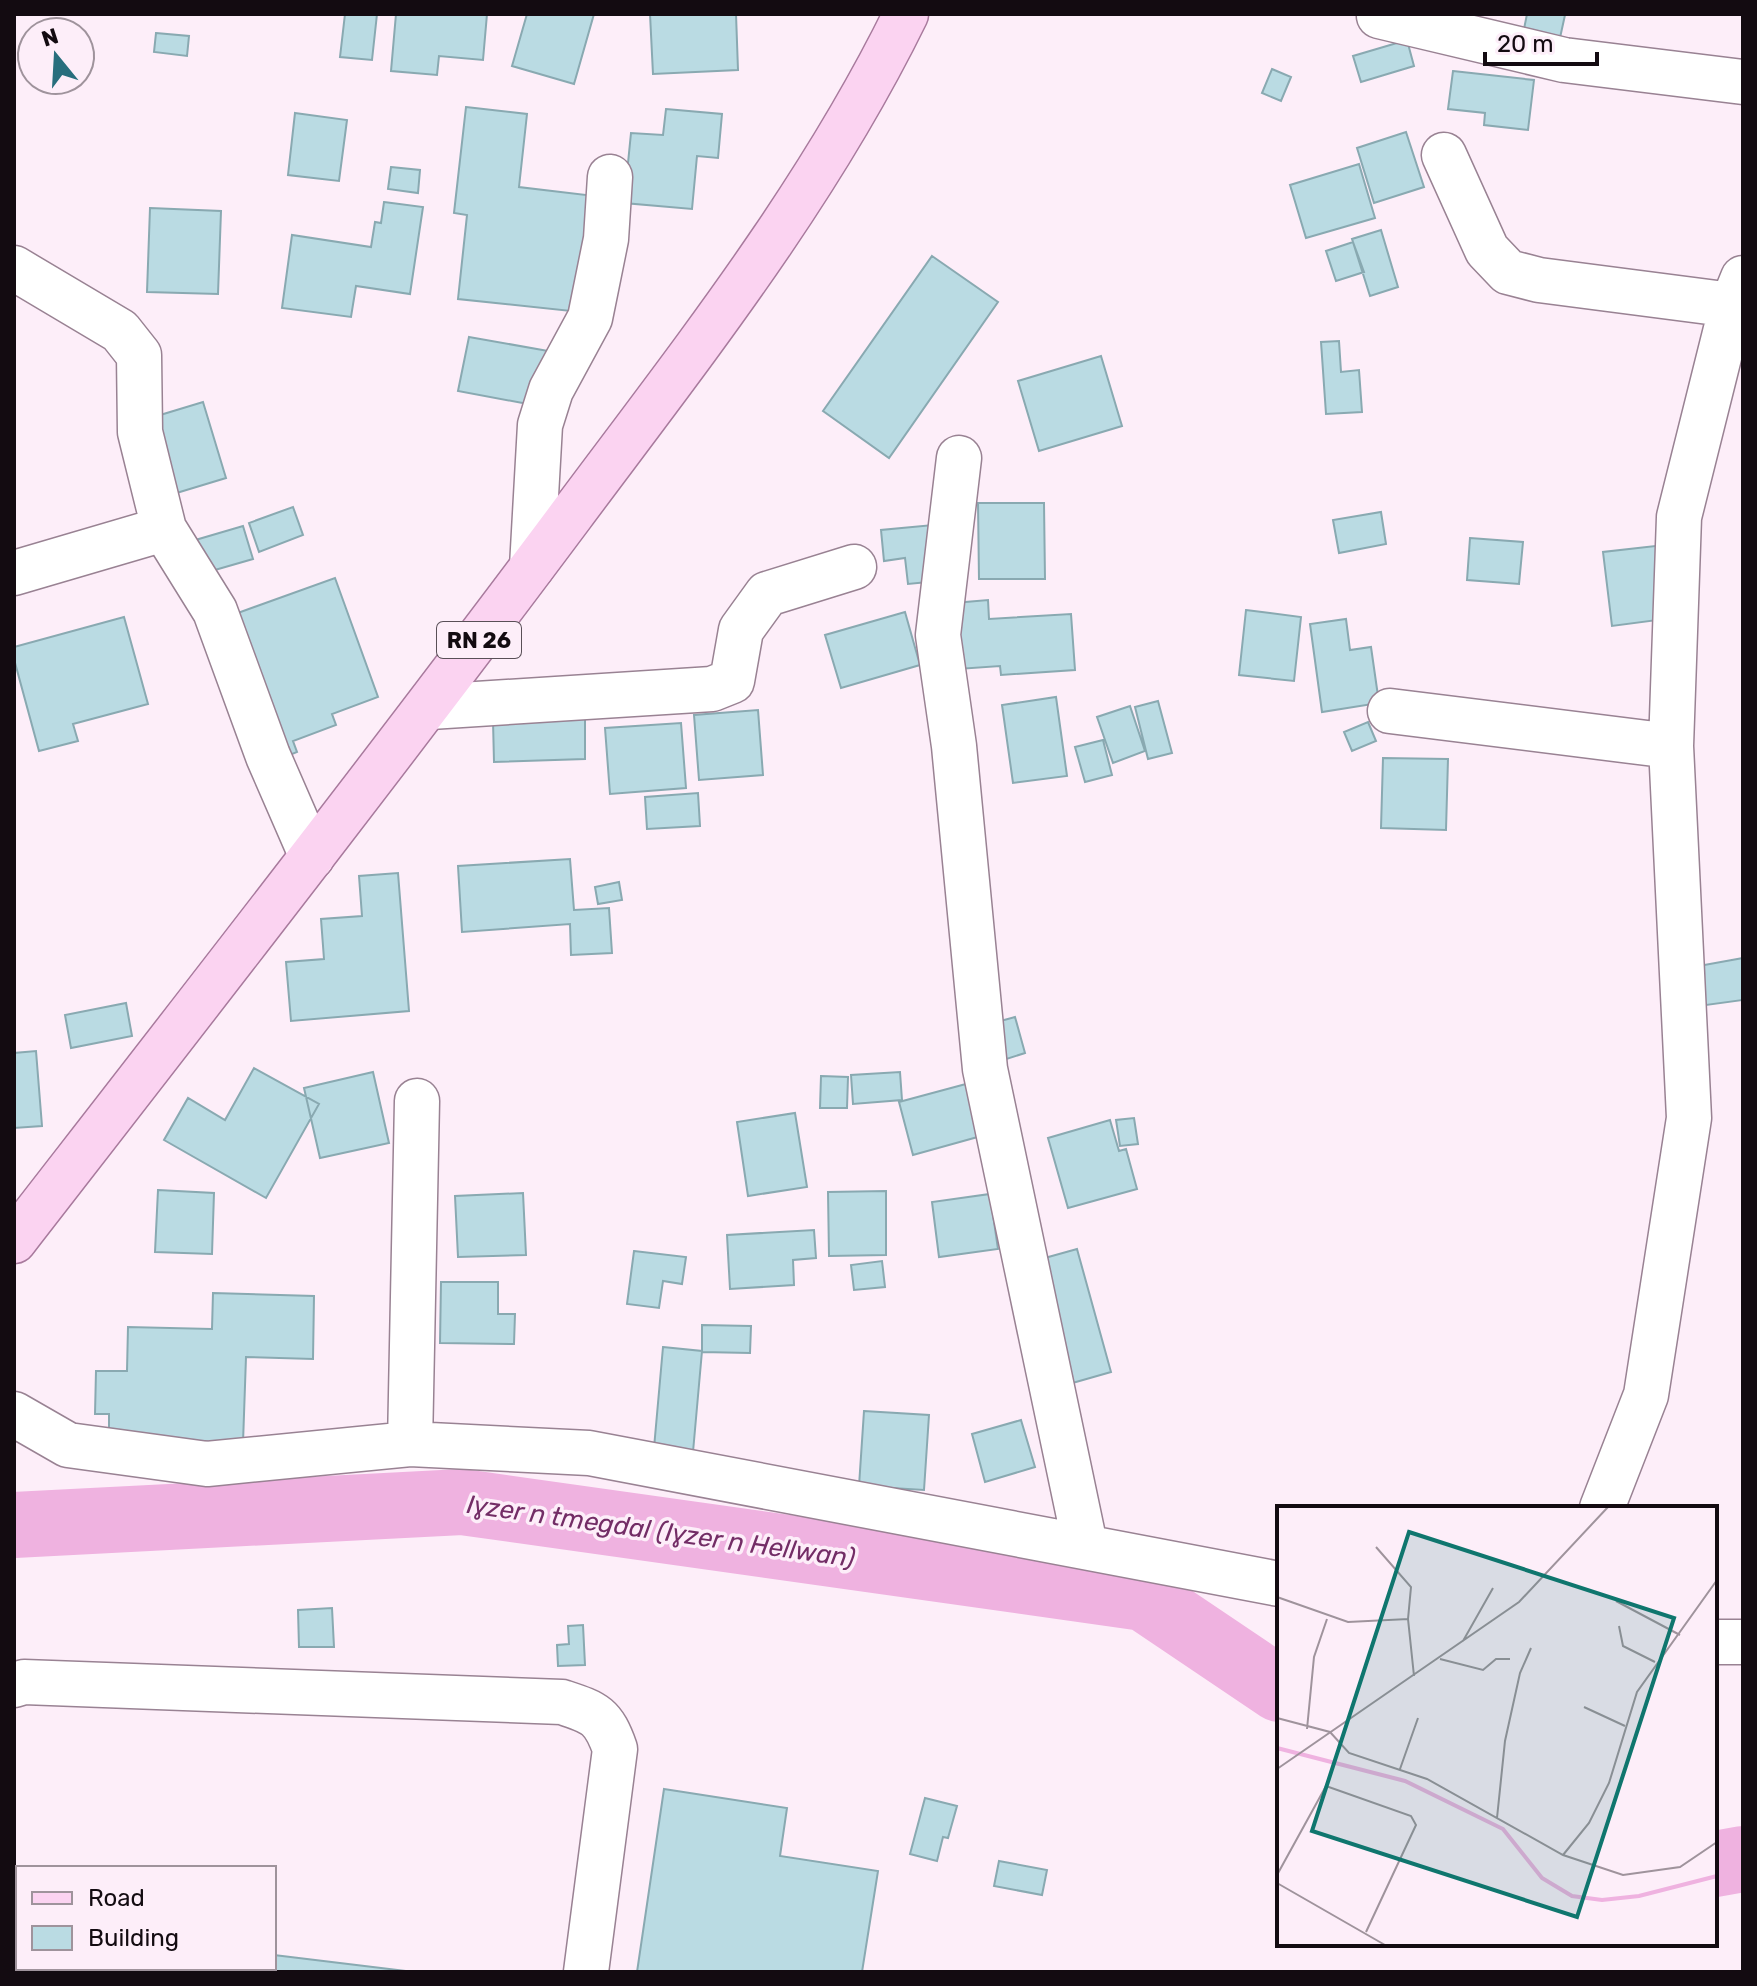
<svg xmlns="http://www.w3.org/2000/svg" width="1757" height="1986" viewBox="0 0 1757 1986" font-family="Rubik,sans-serif">
	<rect width="100%" height="100%" fill="#fdeef9"/>
	<g fill="none" stroke-linecap="round" stroke-linejoin="round">
		<path stroke="#efb2e0" stroke-width="66" d="M14 1525 462 1502 1144 1598 1279 1689
			M1715 1864 1743 1859"/>
	</g>
	<path fill="#badbe3" stroke="#89a9b1" stroke-width="2" d="M345 14H377L372 60 340 57Z
		M396 14H487L483 60 439 56 437 75 391 71Z
		M527 14H594L574 84 512 66Z
		M650 14H736L738 70 653 74Z
		M1527 14 1565 15 1558 47 1522 39Z
		M156 33 189 36 187 56 154 52Z
		M1407 40 1414 66 1361 82 1353 56Z
		M1272 69 1291 77 1281 101 1262 93Z
		M1453 71 1534 80 1528 130 1484 125 1485 113 1448 109Z
		M466 107 527 114 519 187 595 196 580 312 458 299 467 215 454 213Z
		M666 109 722 114 718 158 697 156 692 209 624 203 631 133 663 135Z
		M295 113 347 120 339 181 288 175Z
		M1406 132 1424 187 1374 203 1357 148Z
		M1359 164 1375 218 1306 238 1290 185Z
		M391 167 420 170 418 193 388 189Z
		M384 202 423 207 410 294 356 286 351 317 282 308 292 235 371 247 375 222 381 223Z
		M150 208 221 211 218 294 147 292Z
		M1381 230 1398 287 1370 296 1352 239Z
		M1353 242 1364 272 1336 281 1326 251Z
		M932 256 998 302 889 458 823 411Z
		M469 337 554 352 544 407 458 391Z
		M1339 341 1341 372 1359 370 1362 412 1326 414 1321 342Z
		M1101 356 1122 426 1039 451 1018 381Z
		M203 402 226 478 170 495 147 419Z
		M978 503H1044L1045 579H979Z
		M293 507 303 535 259 552 249 523Z
		M1381 512 1386 544 1339 553 1333 520Z
		M933 525 938 581 908 584 905 558 884 561 881 530Z
		M243 526 253 559 201 574 192 541Z
		M1470 538 1523 542 1519 584 1467 580Z
		M1664 545 1673 618 1612 626 1603 552Z
		M335 578 378 697 332 714 336 725 293 741 297 752 273 762 221 619Z
		M988 600 989 619 1071 614 1075 670 1001 675 1000 666 958 669 954 603Z
		M1246 610 1301 617 1294 681 1239 675Z
		M905 612 920 665 841 688 825 635Z
		M124 617 148 704 73 724 78 741 39 751 14 659V647Z
		M1346 619 1350 650 1371 647 1379 703 1322 712 1310 624Z
		M1056 697 1067 776 1013 783 1002 705Z
		M1158 701 1172 753 1148 759 1135 707Z
		M1130 706 1145 751 1113 763 1097 717Z
		M758 710 763 775 699 780 694 715Z
		M585 718V759L494 762 493 721Z
		M1368 722 1376 741 1352 751 1344 732Z
		M681 723 686 788 610 794 605 728Z
		M1103 740 1112 775 1085 782 1075 747Z
		M1383 758 1448 759 1446 830 1381 828Z
		M698 793 700 826 647 829 645 797Z
		M570 859 574 910 609 908 612 953 571 955 570 924 462 932 458 866Z
		M398 873 409 1011 291 1021 286 962 324 959 321 919 362 916 359 876Z
		M619 882 622 900 598 904 595 887Z
		M1743 958V1000L1699 1006 1693 967Z
		M126 1003 132 1036 71 1048 65 1015Z
		M1015 1017 1025 1053 997 1062 986 1025Z
		M36 1051 42 1126 14 1128V1053Z
		M254 1068 319 1104 266 1198 164 1140 188 1098 225 1120Z
		M373 1072 389 1143 320 1158 304 1088Z
		M900 1072 902 1100 853 1104 851 1075Z
		M821 1076 848 1077 847 1108H820Z
		M977 1081 992 1133 913 1155 899 1102Z
		M795 1113 807 1187 748 1196 737 1122Z
		M1134 1118 1138 1144 1120 1146 1116 1120Z
		M1110 1120 1119 1151 1126 1149 1137 1189 1068 1208 1048 1138Z
		M158 1190 214 1193 212 1254 155 1252Z
		M886 1191V1255L829 1256 828 1192Z
		M523 1193 526 1255 458 1257 455 1196Z
		M990 1194 998 1249 939 1257 932 1202Z
		M814 1230 816 1258 793 1260 794 1285 730 1289 727 1235Z
		M1077 1249 1111 1372 1069 1384 1034 1261Z
		M634 1251 686 1257 682 1284 663 1281 659 1308 627 1304Z
		M882 1261 885 1287 854 1290 851 1265Z
		M441 1282H498V1314H515L514 1344 440 1343Z
		M213 1293 314 1296 313 1359 246 1357 243 1443 126 1441 109 1430V1414H95L96 1371H127L128 1327 212 1329Z
		M702 1325 751 1326 750 1353 702 1352Z
		M663 1347 702 1351 693 1452 654 1448Z
		M864 1411 929 1415 924 1490 859 1486Z
		M1021 1420 1035 1467 985 1482 972 1434Z
		M332 1608 334 1647H299L298 1610Z
		M583 1625 585 1665 558 1666 557 1645 569 1644 568 1626Z
		M664 1789 787 1808 780 1856 878 1871 862 1972H637Z
		M925 1798 957 1806 948 1838 943 1837 937 1861 910 1854Z
		M999 1861 1047 1870 1042 1895 994 1886Z
		M274 1955 414 1972H33L34 1968H274Z"/>
	<g fill="none" stroke-linecap="round" stroke-linejoin="round">
		<defs>
			<path id="minor" d="M1379 16 1564 60 1743 82
				M1444 155 1487 250 1508 272 1539 280 1732 305
				M14 268 120 331 139 355 140 432 164 529
				M959 458 938 635 954 746 985 1069 1085 1545
				M532 567 540 425 551 390 590 318 606 239 610 177
				M14 573 164 529 215 611 268 756 312 857
				M430 707 712 689 732 681 741 630 767 594 854 567
				M1390 711 1671 746
				M14 1414 68 1445 207 1464 410 1444 589 1453 1279 1584
				M410 1444 417 1101
				M1602 1508 1646 1395 1689 1118 1671 746 1679 517 1732 305 1743 278
				M1715 1642H1743
				M14 1685 24 1682 562 1702C595 1713 603 1715 615 1749L586 1972"/>
			<path id="major" d="M14 1241C201 1000 389 759 572 514 692 353 817 196 906 14"/>
		</defs>
		<use href="#minor" stroke="#998293" stroke-width="47"/>
		<use href="#major" stroke="#a87a9d" stroke-width="47"/>
		<use href="#minor" stroke="#fff" stroke-width="44"/>
		<use href="#major" stroke="#fbd3f1" stroke-width="44"/>
	</g>
	<g text-anchor="middle" stroke-width="7" stroke-linejoin="round" paint-order="stroke">
		<rect fill="#fdeef9" stroke="#594f57" stroke-width="2" x="437" y="622" width="84" height="36" rx="6"/>
		<g font-size="22" font-weight="bold" fill="#130b11">
			<text x="479" y="648">RN 26</text>
		</g>
		<g font-size="26" font-style="italic" fill="#732d66" stroke="#fdeef9">
			<text transform="translate(661 1531) rotate(8)" y="9">Iɣzer n tmegdal (Iɣzer n Hellwan)</text>
		</g>
	</g>
	<g transform="translate(1277 1506)">
		<rect width="440" height="440" fill="#fdeef9"/>
		<path fill="none" stroke="#efb2e0" stroke-width="4" d="M0 242 128 275 226 323 265 372 295 390 325 394 362 390 440 370"/>
		<path fill="none" stroke="#9f939c" stroke-width="2" d="M99 41 134 81 131 113M0 91 71 116 131 113 137 170M339 95 403 129M342 120 346 140 378 156M186 135 216 82M163 153 206 164 219 153H233M307 201 348 220M0 212 53 226 72 247 150 273 286 349 346 369 403 361 440 336M30 223 37 151 50 113M0 263 242 96 331 1M123 263 141 212M220 312 228 235 243 167 254 142M286 349 312 317 332 277 360 186 440 74M0 369 49 280 134 310 139 319 89 426M0 377 108 439"/>
		<path fill="#0f766e" fill-opacity="0.15" stroke="#0f766e" stroke-width="4" d="M132 26 397 112 300 411 35 325Z"/>
		<rect width="440" height="440" fill="none" stroke="#130b11" stroke-width="4"/>
	</g>
	<rect width="1757" height="1986" fill="none" stroke="#130b11" stroke-width="32"/>
	<rect x="16" y="1866" width="260" height="104" fill="#fdeef9" stroke="#9f939c" stroke-width="2"/>
	<rect x="32" y="1892" width="40" height="12" fill="#fbd3f1" stroke="#9f939c" stroke-width="2"/>
	<text x="88" y="1906" font-size="24" fill="#130b11">Road</text>
	<rect x="32" y="1926" width="40" height="24" fill="#badbe3" stroke="#9f939c" stroke-width="2"/>
	<text x="88" y="1946" font-size="24" fill="#130b11">Building</text>
	<g transform="translate(56 56) rotate(342)"><circle r="38" fill="#fdeef9" stroke="#9f939c" stroke-width="2"/>
	<path d="M0-6L14 30L0 20L-14 30Z" fill="#286e7d"/>
	<text y="-12" font-size="22" font-weight="bold" text-anchor="middle" fill="#130b11">N</text>
	</g>
	<path d="M1485 52v12h112v-12" fill="none" stroke="#130b11" stroke-width="4"/>
	<text x="1497" y="52" font-size="24" fill="#130b11" stroke="#fdeef9" stroke-width="6" paint-order="stroke">20 m</text>
</svg>
